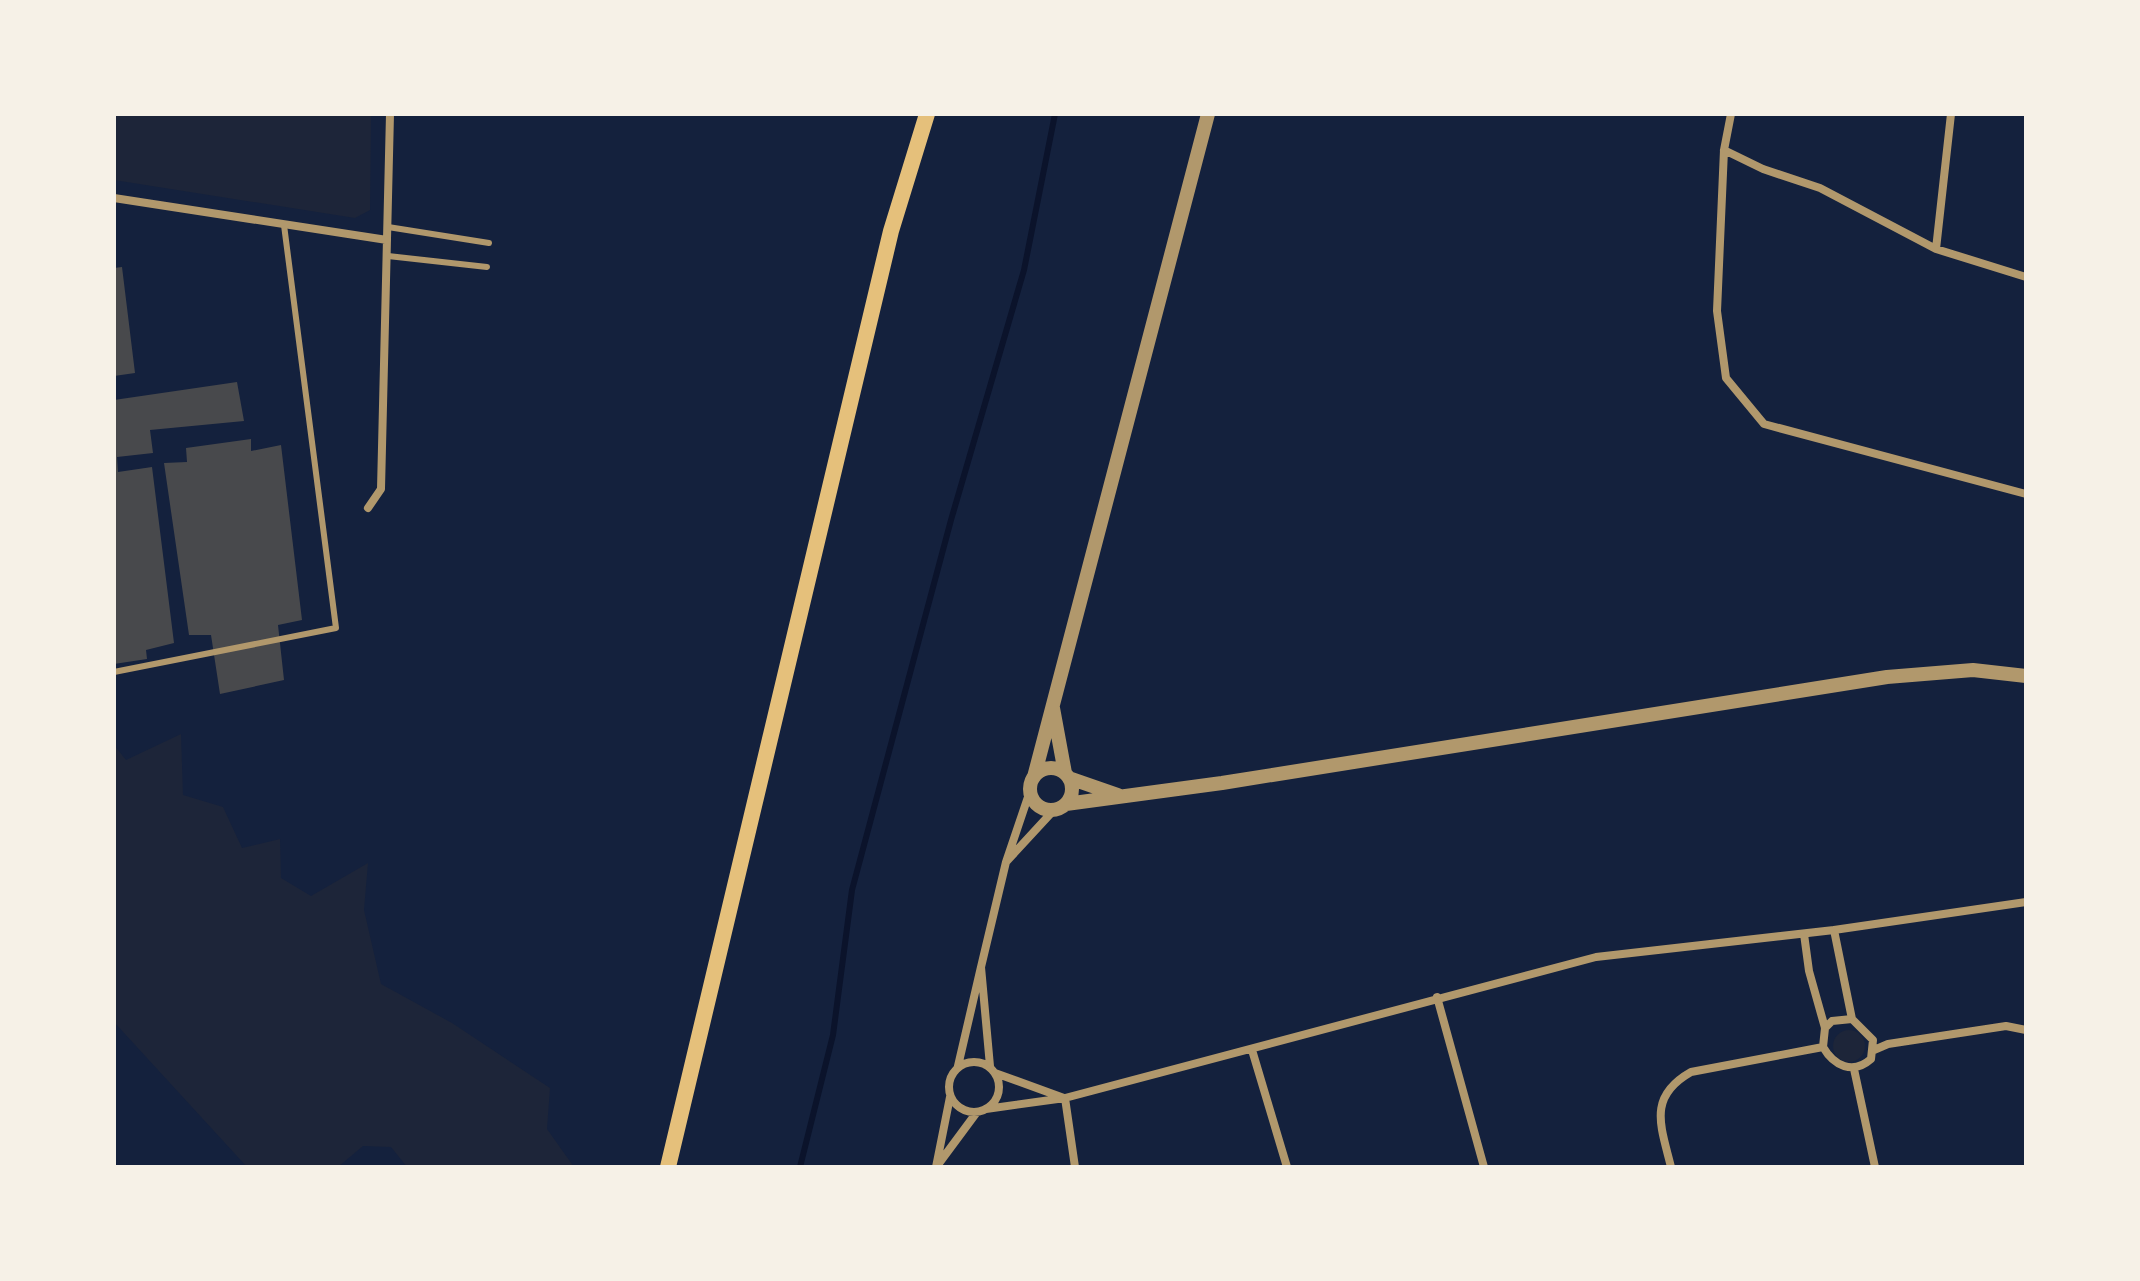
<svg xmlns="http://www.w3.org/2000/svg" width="2140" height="1281" viewBox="0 0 2140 1281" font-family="'Source Serif 4',serif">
	<rect width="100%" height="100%" fill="#14213d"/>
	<path fill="#1d2539" d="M114 114H371L370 210 355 218 114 180Z
		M181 734 183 795 223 807 242 848 280 839 281 878 311 896 368 863 364 910 381 984 452 1023 550 1088 547 1129 574 1167H407L391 1147 363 1146 338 1167H247L114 1022V745L126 760Z
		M1833 1046a16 16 0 1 1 32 0a16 16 0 1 1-32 0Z"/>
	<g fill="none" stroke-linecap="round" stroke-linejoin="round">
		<path stroke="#0b132b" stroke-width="6" d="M800 1167 833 1035 852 890 951 520 1024 270 1055 114"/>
	</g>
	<path fill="#48494c" d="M122 267 135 373 114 376V268Z
		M237 382 244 421 150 430 153 453 117 457 118 472 152 467 174 643 146 650 147 659 114 664V400Z
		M251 439V451L281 445 302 620 278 625 284 680 220 694 211 635H189L164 463 187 462 186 448Z"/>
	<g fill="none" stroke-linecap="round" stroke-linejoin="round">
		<path stroke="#b1986c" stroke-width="6" d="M388 227 489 243
			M388 256 487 267
			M114 672 336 628 284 225"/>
		<path stroke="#b1986c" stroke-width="8" d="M1731 114 1724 150 1717 311 1726 378 1764 424 2026 494
			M1724 150 1763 169 1820 188 1936 249 2026 277
			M114 198 387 240
			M1936 249 1951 114
			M368 508 381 489 390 114
			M1030 791 1006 862 1054 810
			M1834 930 1852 1019
			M1804 934 1809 971 1825 1028 1823 1047C1834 1066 1853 1075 1871 1059L1873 1040 1852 1019 1832 1021 1825 1028
			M981 967 1006 862
			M1437 997 1484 1167
			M1252 1050 1287 1167
			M1874 1050 1888 1044 2006 1026 2026 1030
			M949 1087a25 25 0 1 1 50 0a25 25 0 1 1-50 0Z
			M958 1066 981 967 990 1066
			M1854 1069 1875 1167
			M995 1073 1064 1098
			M1065 1098 1075 1167
			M986 1109 1065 1098 1596 957 1834 930 2026 902
			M937 1166 977 1112
			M936 1167 950 1097
			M1671 1167C1661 1126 1647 1097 1691 1072L1823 1047"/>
		<path stroke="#b1986c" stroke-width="14" d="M1053 708 1065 773
			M1030 789a21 21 0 1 1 42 0a21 21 0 1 1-42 0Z
			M1034 777 1208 114
			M1069 778 1118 795
			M1066 804 1222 783 1887 677 1973 670 2026 676"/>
		<path stroke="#e5c07b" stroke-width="16" d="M668 1167 891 231 927 114"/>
	</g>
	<rect width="2140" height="1281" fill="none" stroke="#f6f1e7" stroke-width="232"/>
</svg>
